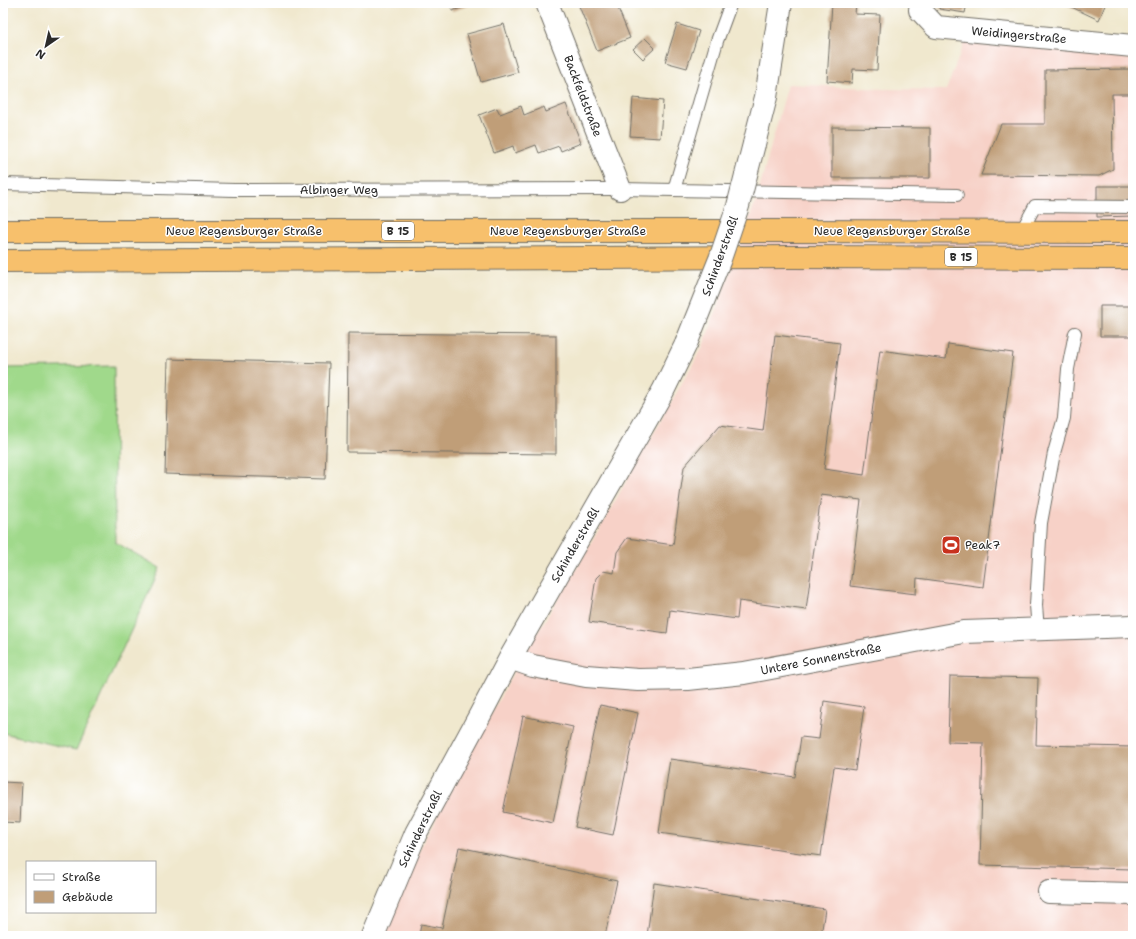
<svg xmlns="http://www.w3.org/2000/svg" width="1136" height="939" viewBox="0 0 1136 939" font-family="'Shantell Sans',sans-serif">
	<rect width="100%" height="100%" fill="#fff"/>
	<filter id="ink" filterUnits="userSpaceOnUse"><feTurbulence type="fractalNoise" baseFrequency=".025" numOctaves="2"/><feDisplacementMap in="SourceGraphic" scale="8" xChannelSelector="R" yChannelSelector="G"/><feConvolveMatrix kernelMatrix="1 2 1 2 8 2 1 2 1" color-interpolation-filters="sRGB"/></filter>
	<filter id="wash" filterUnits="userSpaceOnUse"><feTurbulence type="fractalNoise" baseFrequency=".012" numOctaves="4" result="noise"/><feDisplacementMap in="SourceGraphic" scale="16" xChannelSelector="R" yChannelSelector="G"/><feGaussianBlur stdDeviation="0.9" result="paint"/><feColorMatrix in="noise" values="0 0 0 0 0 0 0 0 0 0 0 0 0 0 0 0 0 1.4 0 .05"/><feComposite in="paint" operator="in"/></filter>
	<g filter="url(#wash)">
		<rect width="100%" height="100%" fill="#f0e8ce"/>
		<path fill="#f7d1c7" d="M967 36 1133 54V936H383L423 842 514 671 578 566 703 346 756 200 788 84 884 89 946 90Z"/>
		<path fill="#a0d98b" stroke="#66825b" d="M114 366 115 542 160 568 76 750 3 733V368Z"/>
		<g id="blocks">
			<path fill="#c09e78" d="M450 3H476L452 11Z
				M585 3H616L630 38 597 51 579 6Z
				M832 3H856L855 14 880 15 877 70 853 69 852 83 827 81Z
				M940 3H967L965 13 939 9Z
				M1063 3H1106L1099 20Z
				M504 24 518 72 481 82 467 34Z
				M677 24 699 31 687 68 665 62Z
				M645 38 655 48 643 59 633 49Z
				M1133 69V94H1112L1113 169 1099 176 981 175 1001 124H1045V70Z
				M633 98 663 101 660 138 630 136Z
				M566 104 581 143 561 151 559 146 539 153 536 145 515 153 513 146 494 153 479 115 497 108 500 114 521 106 524 115 544 107 546 112Z
				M832 127 930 128V178H832Z
				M1097 186H1133V216L1097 217Z
				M1100 306H1133V336H1100Z
				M348 333 556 335V454L347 452Z
				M775 335 840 343 824 469 864 475 880 350 946 359 948 344 1013 353 983 587 917 578 916 594 850 586 861 500 821 495 806 610 739 601 737 619 670 610 667 633 589 622 596 578 603 571 614 573 617 552 627 538 673 545 684 467 720 425 763 431Z
				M168 359 329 363 325 479 165 474Z
				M950 676 1038 678 1036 745 1133 747V869L980 865 983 743 948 742Z
				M824 701 864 707 855 770 834 767 821 856 659 833 670 759 795 777 801 737 819 739Z
				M600 705 638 713 613 835 575 827Z
				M523 716 573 727 553 823 503 812Z
				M3 782 22 783 20 823 3 822Z
				M459 847 617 881 605 936H419L421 924 442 928Z
				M654 883 825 909 821 936H647Z"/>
		</g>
	</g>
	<g filter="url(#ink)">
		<use href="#blocks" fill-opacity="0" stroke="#706d64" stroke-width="1"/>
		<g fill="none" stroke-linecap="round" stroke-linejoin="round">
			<defs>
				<path id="service" d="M3 184 234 190 620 189 957 195
					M674 190 717 41 731 3
					M1021 232 1035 206 1133 207
					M1038 630 1036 605 1041 523 1054 453 1064 418 1068 369 1075 333"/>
				<path id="minor" d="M547 3 620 189
					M921 3 920 10 936 27 1133 46
					M754 144 766 97 781 3
					M510 658 533 666 586 676 638 680 688 679 744 673 964 632 1133 626
					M1049 892 1133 894
					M373 936 416 833 480 715 510 658 663 391 686 344"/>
				<path id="trunk" d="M3 231H793L1133 232
					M3 261 789 257 1133 258"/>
			</defs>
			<use href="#service" stroke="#706d64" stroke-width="14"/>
			<use href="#minor" stroke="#706d64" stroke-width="24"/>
			<use href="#trunk" stroke="#706d64" stroke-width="24"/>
			<use href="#service" stroke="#fff" stroke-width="12"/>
			<use href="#minor" stroke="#fff" stroke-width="22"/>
			<use href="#trunk" stroke="#f7c06c" stroke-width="22"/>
			<defs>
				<path id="minor-bridge" d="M686 344 720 259 738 206 754 144"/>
			</defs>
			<use href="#minor-bridge" stroke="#706d64" stroke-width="24" stroke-linecap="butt"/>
			<use href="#minor-bridge" stroke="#fff" stroke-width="22"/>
		</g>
	</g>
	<defs>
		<symbol id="stadium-square" viewBox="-11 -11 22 22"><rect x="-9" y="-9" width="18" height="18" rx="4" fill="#c8321e" stroke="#fff"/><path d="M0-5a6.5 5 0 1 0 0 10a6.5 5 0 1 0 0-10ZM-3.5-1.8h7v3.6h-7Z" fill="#fff"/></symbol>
	</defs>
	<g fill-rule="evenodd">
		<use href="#stadium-square" x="940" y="534" width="22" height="22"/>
	</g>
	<g text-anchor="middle" stroke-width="3" stroke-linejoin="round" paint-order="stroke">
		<g fill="#fff" stroke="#6b6b6b" stroke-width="1">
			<rect x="382" y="222" width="32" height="18" rx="3"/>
			<rect x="945" y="248" width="32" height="18" rx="3"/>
		</g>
		<g font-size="11" font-weight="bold" fill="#2b2b2b">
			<text x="398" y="235">B 15</text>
			<text x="961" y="261">B 15</text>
		</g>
		<g font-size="12" fill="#2b2b2b" stroke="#fff">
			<text transform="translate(1019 35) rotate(5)" y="4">Weidingerstraße</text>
			<text transform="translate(583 96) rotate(69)" y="4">Backfeldstraße</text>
			<text x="339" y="194">Albinger Weg</text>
			<text x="244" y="235">Neue Regensburger Straße</text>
			<text x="568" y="235">Neue Regensburger Straße</text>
			<text x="892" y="235">Neue Regensburger Straße</text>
			<text transform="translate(720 256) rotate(-70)" y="4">Schinderstraßl</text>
			<text transform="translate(575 545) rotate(-60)" y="4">Schinderstraßl</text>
			<text transform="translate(821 659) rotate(-11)" y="4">Untere Sonnenstraße</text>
			<text transform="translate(420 829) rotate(-64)" y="4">Schinderstraßl</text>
		</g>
		<g font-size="12" fill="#2b2b2b" stroke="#fff" text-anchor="start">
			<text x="965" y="549">Peak7</text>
		</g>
	</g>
	<rect width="1136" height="939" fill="none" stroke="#fff" stroke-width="16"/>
	<rect x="26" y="861" width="130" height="52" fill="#ffffff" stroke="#aaaaaa"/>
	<rect x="34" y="874" width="20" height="6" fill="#ffffff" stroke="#aaaaaa"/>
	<text x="62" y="881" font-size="12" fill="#2b2b2b">Straße</text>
	<rect x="34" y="891" width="20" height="12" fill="#c09e78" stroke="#aaaaaa"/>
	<text x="62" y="901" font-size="12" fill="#2b2b2b">Gebäude</text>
	<g transform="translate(46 46) rotate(214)" stroke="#ffffff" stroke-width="3" paint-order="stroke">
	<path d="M0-3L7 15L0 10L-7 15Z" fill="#2b2b2b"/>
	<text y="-6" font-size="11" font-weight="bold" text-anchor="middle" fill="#2b2b2b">N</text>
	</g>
</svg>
